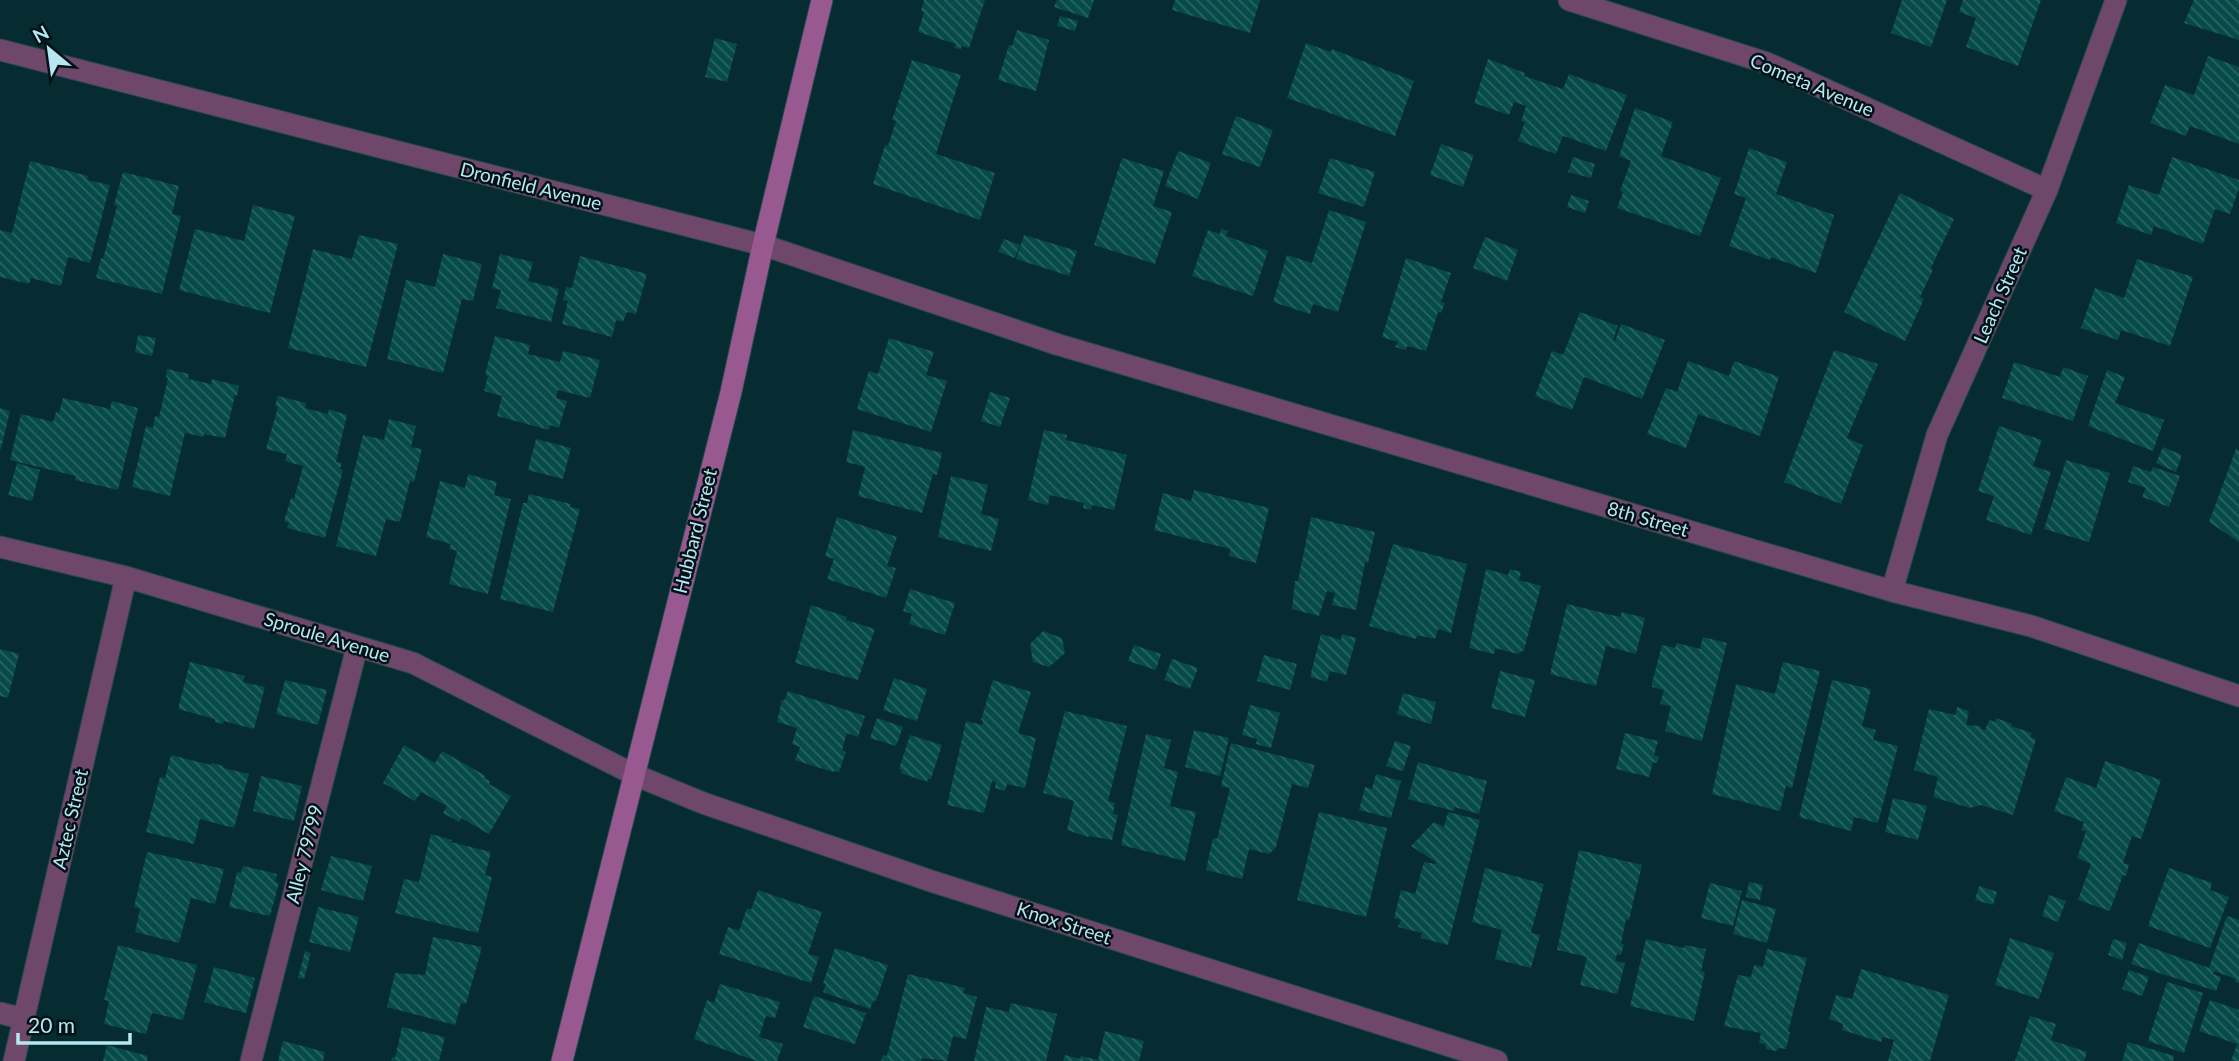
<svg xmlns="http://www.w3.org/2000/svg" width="2239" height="1061" viewBox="0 0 2239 1061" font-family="Lato,sans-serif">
	<defs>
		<pattern id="building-back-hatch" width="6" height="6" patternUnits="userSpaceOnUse" patternTransform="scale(1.75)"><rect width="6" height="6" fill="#064b49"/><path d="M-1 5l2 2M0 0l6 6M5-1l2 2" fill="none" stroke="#286564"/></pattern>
	</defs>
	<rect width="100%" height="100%" fill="#062b31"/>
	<path fill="url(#building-back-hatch)" d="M924 0H985L969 48 961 46V49L954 48 956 44 918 32 924 12 921 11Z
		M1057 0H1094L1088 18 1054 7Z
		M1175 0H1260L1250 33 1172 10Z
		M1902 0H1947L1931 47 1891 33Z
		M1963 0H2041L2018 66 1966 47 1976 18 1959 12Z
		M2194 0H2239V40L2184 23Z
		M1060 16 1078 21 1075 31 1057 26Z
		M1017 30 1049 40 1036 91 998 80 1009 45 1012 46Z
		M715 38 737 44 727 82 705 77Z
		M1306 43 1331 52 1332 49 1414 81 1395 136 1287 98Z
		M2208 56 2239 67V144L2190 126 2186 136 2150 123 2165 85 2194 95Z
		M1488 59 1525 73 1524 76 1563 89 1569 74 1627 95 1606 151 1563 136 1556 154 1518 141 1525 122 1521 121 1526 106 1514 102 1509 115 1474 103Z
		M912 60 961 75 936 154 995 173 980 220 873 184 885 145 888 146 896 121 892 120Z
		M1635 108 1673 122 1661 156 1721 178 1700 236 1617 208 1623 192 1620 191 1631 161 1619 156Z
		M1236 116 1273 130 1260 167 1222 154Z
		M1441 144 1474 155 1463 187 1430 175Z
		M1749 148 1787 162 1776 194 1834 215 1816 273 1771 257 1770 260 1729 246 1746 198 1734 194Z
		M1178 151 1211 163 1198 199 1165 186Z
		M1573 157 1595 164 1591 178 1568 172Z
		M2172 157 2239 180V188L2230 214 2215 209 2203 244 2154 226 2151 235 2116 223 2129 185 2159 195Z
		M1122 158 1164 171 1153 206 1172 212 1155 264 1094 245Z
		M1330 158 1375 172 1364 207 1318 193Z
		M30 161 88 176 87 180 110 185 90 263 68 257 61 286 31 278 29 284 0 277V230L12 233Z
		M123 172 179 186 172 214 181 216 162 294 96 278 101 258 103 259 117 206 114 205Z
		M1900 193 1954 219 1931 268 1933 270 1920 297 1924 299 1905 341 1844 312Z
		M1571 195 1589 201 1585 213 1567 207Z
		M253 205 295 216 270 313 179 290 195 229 244 241Z
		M1329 210 1366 222 1338 312 1313 304 1310 314 1273 302 1287 255 1312 263Z
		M1221 229 1228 231 1226 236 1268 251 1253 296 1192 276 1208 230 1220 234Z
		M359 235 398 244 366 367 288 348 313 249 352 259Z
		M1024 235 1077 251 1069 276 1016 259Z
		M1485 237 1518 250 1507 281 1473 268Z
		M1004 239 1020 245 1015 258 998 252Z
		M443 254 482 264 473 301 462 299 443 373 387 359 406 280 435 287Z
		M500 254 533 262 528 281 559 289 551 322 496 308 501 290 492 288Z
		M580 256 647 274 636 314 627 312 623 322 616 320 612 337 562 324 568 301 563 300 566 287 572 288Z
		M1406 258 1451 273 1441 302 1445 303 1441 313 1438 312 1426 351 1407 346 1406 350 1395 347 1398 342 1382 337Z
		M2137 259 2193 277 2170 346 2121 330 2118 340 2081 328 2095 288 2124 298Z
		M1580 312 1618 326 1613 340 1615 341 1621 324 1665 340 1642 399 1584 377 1572 410 1535 396 1552 351 1563 355Z
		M138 335 156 338 152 356 135 352Z
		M495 336 530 345 528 354 560 362 563 351 600 360 590 398 558 390 556 398 567 401 559 428 550 425 549 430 497 416 502 396 484 391 488 376 485 375Z
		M889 338 934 352 926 375 947 381 931 432 857 409 869 371 878 374Z
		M1834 350 1878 364 1847 438 1863 445 1841 504 1784 482Z
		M1688 361 1729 376 1734 361 1779 377 1760 436 1698 414 1686 448 1647 434 1666 388 1677 392Z
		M2014 362 2060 377 2063 367 2088 376 2073 421 2002 398Z
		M167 369 189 374 188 379 211 384 212 379 239 386 237 396 235 395 225 438 204 434 203 437 185 433 170 496 132 487 146 426 153 428 155 416 159 417 168 378 166 377Z
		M2107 370 2125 377 2115 403 2164 420 2153 451 2088 426Z
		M990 392 1010 398 1000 427 981 421Z
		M278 396 306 403 305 408 328 414 329 409 347 415 336 462 342 463 340 469 343 470 325 538 287 528 289 523 284 521 291 498 294 499 303 466 285 461 287 454 266 449 278 407 275 406Z
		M63 398 110 409 112 401 138 408 118 490 75 480 76 476 10 460 21 414 53 422 56 412 59 413Z
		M0 408 10 411 1 449H0Z
		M389 419 416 426 411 447 422 449 414 482 410 481 400 522 386 519 376 556 336 546 363 435 384 440Z
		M1999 426 2042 440 2033 466 2051 472 2031 535 1986 520 1994 496 1978 491Z
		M853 430 942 453 937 475 933 474 922 513 858 496 865 467 846 462Z
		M1044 430 1067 435 1066 440 1127 455 1114 510 1092 505 1091 510 1083 508 1084 503 1050 495 1048 505 1028 500Z
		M536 439 571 448 563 479 528 470Z
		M2163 447 2182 455 2176 472 2156 463Z
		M2236 449 2239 450V542L2209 522Z
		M2066 460 2110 473 2089 542 2044 529Z
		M17 463 40 470 32 501 8 495Z
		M2133 466 2151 472 2153 467 2180 476 2169 507 2142 497 2146 488 2128 482Z
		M468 474 497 482 494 495 511 499 488 594 449 584 457 551 449 549 451 544 426 537 440 481 465 488Z
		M951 476 988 485 981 514 999 519 991 551 938 537Z
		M1194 490 1269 508 1256 563 1229 556 1230 549 1154 530 1163 493 1191 501Z
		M529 494 571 504 570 507 580 509 553 612 500 599 523 503H527Z
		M837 517 897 537 887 566 896 568 886 598 827 579 834 559 825 556Z
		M1311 517 1375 532 1368 563 1365 562 1356 610 1332 605 1335 593 1327 591 1319 616 1292 609 1295 581H1298Z
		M1393 544 1467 564 1451 633 1438 629 1435 639 1417 635 1416 639 1369 626Z
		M1486 569 1508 575 1510 569 1521 572 1519 580 1541 586 1524 650 1518 654 1495 648 1494 654 1469 648Z
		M910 589 955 603 945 635 909 624 912 614 903 611Z
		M1567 604 1620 617 1622 612 1645 618 1636 654 1606 646 1596 686 1550 674Z
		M811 605 847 617 846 620 875 629 858 680 795 663Z
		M1043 631 1062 638 1065 653 1049 667 1033 662 1030 644Z
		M1321 634 1341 640 1342 634 1356 638 1346 675 1330 671 1327 682 1310 677Z
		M1703 637 1727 643 1702 741 1665 731 1671 706 1660 704 1664 690 1652 687V683L1662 645 1675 648 1677 643 1700 649Z
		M1134 645 1161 654 1156 670 1128 661Z
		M0 649 19 654 8 698 0 696Z
		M1264 655 1297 664 1290 690 1257 681Z
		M1172 659 1198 668 1190 689 1164 680Z
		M190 662 245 676 243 682 265 687 254 729 224 721 223 724 215 722V719L178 709Z
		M1783 662 1820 671 1792 788 1786 786 1780 811 1712 794 1736 684 1775 694Z
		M1500 671 1535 680 1525 717 1491 708Z
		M894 678 927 689 917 721 883 710Z
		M285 680 327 690 318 725 276 714Z
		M993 680 1031 692 1018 733 1036 738 1025 788 1007 784 1005 791 995 788 996 782 992 781 984 813 947 805 966 721 982 725 983 721 981 720Z
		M1832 680 1871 689 1862 726 1876 730 1873 740 1898 746 1878 823 1854 817 1851 831 1799 817Z
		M788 691 865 716 858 737 847 733 842 750 846 752 839 772 834 771 833 772 795 760 800 747 792 744 797 728 777 722 782 700 784 701Z
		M1403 693 1436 702 1431 724 1397 714Z
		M1250 705 1280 713 1271 748 1256 744 1257 739 1242 735Z
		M1957 707 1969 711 1966 725 1980 726 1981 729 1985 730 1989 720 1995 722 1996 718 2012 724 2011 726 2032 733 2030 737 2036 739 2013 815 1981 805 1970 808 1933 797 1938 777 1914 770 1929 709 1955 715Z
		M1065 711 1127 726 1108 801 1115 803 1113 814 1118 815 1112 840 1089 836 1088 837 1067 830 1074 801 1043 793Z
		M877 718 903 727 896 746 870 738Z
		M1194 730 1229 738 1220 776 1185 767Z
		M1625 733 1658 741 1654 755 1659 757 1657 763 1653 762 1649 777 1616 769Z
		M1146 734 1171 740 1164 768 1178 772 1170 806 1196 812 1185 861 1121 845Z
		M910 735 942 745 931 779H928L927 782 901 773 902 770 899 769Z
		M1395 741 1411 746 1403 771 1386 766Z
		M1231 743 1315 765 1308 788 1292 784 1276 847 1269 854 1249 849 1242 879 1206 870 1213 838 1217 839 1230 788 1221 786Z
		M404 745 435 763 442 751 486 776 484 778 490 781 489 784 511 796 489 834 461 818 459 822 443 813 447 806 421 792 415 801 383 783Z
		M171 755 211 765V763L224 766 223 768 249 774 234 828 200 819 194 844 146 832 160 777 165 778Z
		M2105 761 2161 780 2141 839 2132 836 2123 863 2129 865 2126 876 2123 875 2110 911 2078 900 2091 864 2077 858 2086 831 2081 830 2084 822 2054 811 2066 777 2096 788Z
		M1418 762 1487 781 1479 814 1454 807V811L1408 799Z
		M1376 774 1401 781 1391 818 1359 810 1365 787 1372 789Z
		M261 776 302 786 294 821 253 811Z
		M1893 798 1927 806 1918 840 1885 832Z
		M1319 812 1387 828 1366 917 1297 900Z
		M1448 812 1480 820 1448 945 1421 938 1422 933 1398 927 1401 920 1394 918 1401 890 1415 894 1424 862 1435 864 1436 862 1411 846 1434 822 1444 827Z
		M431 834 452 840 451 842 491 852 485 875 492 877 478 933 395 913 404 879 419 882Z
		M1579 850 1642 865 1629 920 1626 919 1621 944H1624L1621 955 1617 954 1615 961 1625 963 1617 994 1580 985 1587 957 1557 950Z
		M147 852 224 869 215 904 191 898 179 943 135 932 140 909 134 907Z
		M331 856 372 866 363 901 321 890Z
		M243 866 277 874 275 882 279 883 270 916 229 907 237 872 241 873Z
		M1485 868 1544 884 1531 933 1540 935 1531 968 1495 959 1502 930 1472 922Z
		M2169 868 2212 883 2210 890 2229 897 2210 948 2148 926Z
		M1749 882 1763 885 1760 900 1746 897Z
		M1710 883 1742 891 1733 926 1701 918Z
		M1979 886 1997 892 1993 905 1975 900Z
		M758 890 822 912 808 954 819 957 811 983 719 954 728 927 739 931 747 908 751 910Z
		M2049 895 2066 901 2058 922 2042 916Z
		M1742 900 1776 909 1767 943 1733 934Z
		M318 907 359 917 350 952 309 942Z
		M2227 916 2239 920V983L2235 982 2236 979 2214 971 2213 974 2221 977 2216 991 2131 964 2139 943 2209 968Z
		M433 937 482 947 466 1004 461 1003 455 1025 387 1007 395 973 425 975Z
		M2010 938 2054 953 2039 999 1995 985Z
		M1646 939 1684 948 1685 945 1706 949 1701 971 1705 972 1694 1021 1630 1006Z
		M2113 939 2127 943 2122 960 2108 955Z
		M118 945 197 965 183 1020 152 1013 146 1034 104 1024 109 1001 104 1000Z
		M835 948 888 965 876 1001 874 1000 870 1009 823 992 826 984 823 983Z
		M1767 949 1807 958 1788 1032H1790L1786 1049 1779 1048 1776 1051 1766 1049 1765 1044 1759 1043 1761 1033 1724 1026 1738 975 1751 977 1754 965 1763 967Z
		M305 951 311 953 304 979 298 978Z
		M214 967 255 978 246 1013 204 1002Z
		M1861 969 1949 995 1930 1061H1888L1894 1040 1883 1037 1881 1042 1842 1030 1843 1024 1829 1019 1836 995 1852 999Z
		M2129 970 2149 977 2142 996 2122 989Z
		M908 974 965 988 963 993 977 997 966 1039 953 1036 947 1061 922 1058 921 1061H881L883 1055 887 1056Z
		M2167 982 2203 993 2184 1053 2148 1041Z
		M720 984 780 1002 775 1018 766 1016 759 1037 783 1044 777 1061H757L694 1039 707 1000 714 1003Z
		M814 996 866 1013 855 1044 803 1027Z
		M2210 1000 2239 1010V1061H2231L2237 1044 2199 1031Z
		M1011 1003 1057 1014 1046 1061H974L986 1007 1009 1012Z
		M2030 1016 2056 1024 2051 1040 2087 1052 2084 1061H2015Z
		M402 1027 445 1037 439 1061H391L392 1057 395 1058Z
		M1105 1031 1144 1041 1139 1061H1063L1065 1055 1080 1059 1081 1056 1098 1060Z
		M283 1041 325 1052 323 1061H278Z
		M2128 1042 2174 1056 2173 1061H2122Z
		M107 1045 148 1056 147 1061H103Z"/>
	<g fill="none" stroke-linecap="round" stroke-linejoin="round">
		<defs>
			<path id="service" d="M251 1061 357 647"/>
			<path id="minor" d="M1569 0 1767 63 2047 190
				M0 50 763 245 1056 344
				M0 547 126 577 413 663 635 775 703 803 931 881 1497 1061
				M1892 591 1937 435 2047 190 2116 0
				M0 1013 24 1019
				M14 1061 126 577"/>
			<path id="tertiary" d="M1056 344 1892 591 2031 626 2239 696"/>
			<path id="secondary" d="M562 1061 731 392 763 245 822 0"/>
		</defs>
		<use href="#service" stroke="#224950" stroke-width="23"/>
		<use href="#minor" stroke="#224950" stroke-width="23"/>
		<use href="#tertiary" stroke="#224950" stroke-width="23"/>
		<use href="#secondary" stroke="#224950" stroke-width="23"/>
		<use href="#service" stroke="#6f476a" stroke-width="21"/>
		<use href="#minor" stroke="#6f476a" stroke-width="21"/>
		<use href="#tertiary" stroke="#6f476a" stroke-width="21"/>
		<use href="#secondary" stroke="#985890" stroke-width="21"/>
	</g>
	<g text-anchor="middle" stroke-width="5" stroke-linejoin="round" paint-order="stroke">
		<g font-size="19" fill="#b7e7f1" stroke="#001216">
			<text transform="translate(1812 85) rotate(23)" y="7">Cometa Avenue</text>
			<text transform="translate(531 186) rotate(14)" y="7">Dronfield Avenue</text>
			<text transform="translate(2000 295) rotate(-66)" y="7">Leach Street</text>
			<text transform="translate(1648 519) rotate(16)" y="7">8th Street</text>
			<text transform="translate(695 531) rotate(-76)" y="7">Hubbard Street</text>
			<text transform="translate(327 637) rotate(17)" y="7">Sproule Avenue</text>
			<text transform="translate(70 819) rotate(-77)" y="7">Aztec Street</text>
			<text transform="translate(304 854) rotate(-76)" y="7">Alley 79799</text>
			<text transform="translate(1064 923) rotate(18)" y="7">Knox Street</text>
		</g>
	</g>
	<g transform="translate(49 49) rotate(331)" stroke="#001216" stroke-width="5" paint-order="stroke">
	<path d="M0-5L12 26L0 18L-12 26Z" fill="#b7e7f1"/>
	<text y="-10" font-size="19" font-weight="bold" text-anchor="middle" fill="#b7e7f1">N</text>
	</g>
	<path d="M18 1033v10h112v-10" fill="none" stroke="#b7e7f1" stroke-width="3.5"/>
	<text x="28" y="1033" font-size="21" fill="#b7e7f1" stroke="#001216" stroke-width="5" paint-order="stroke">20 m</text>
</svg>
